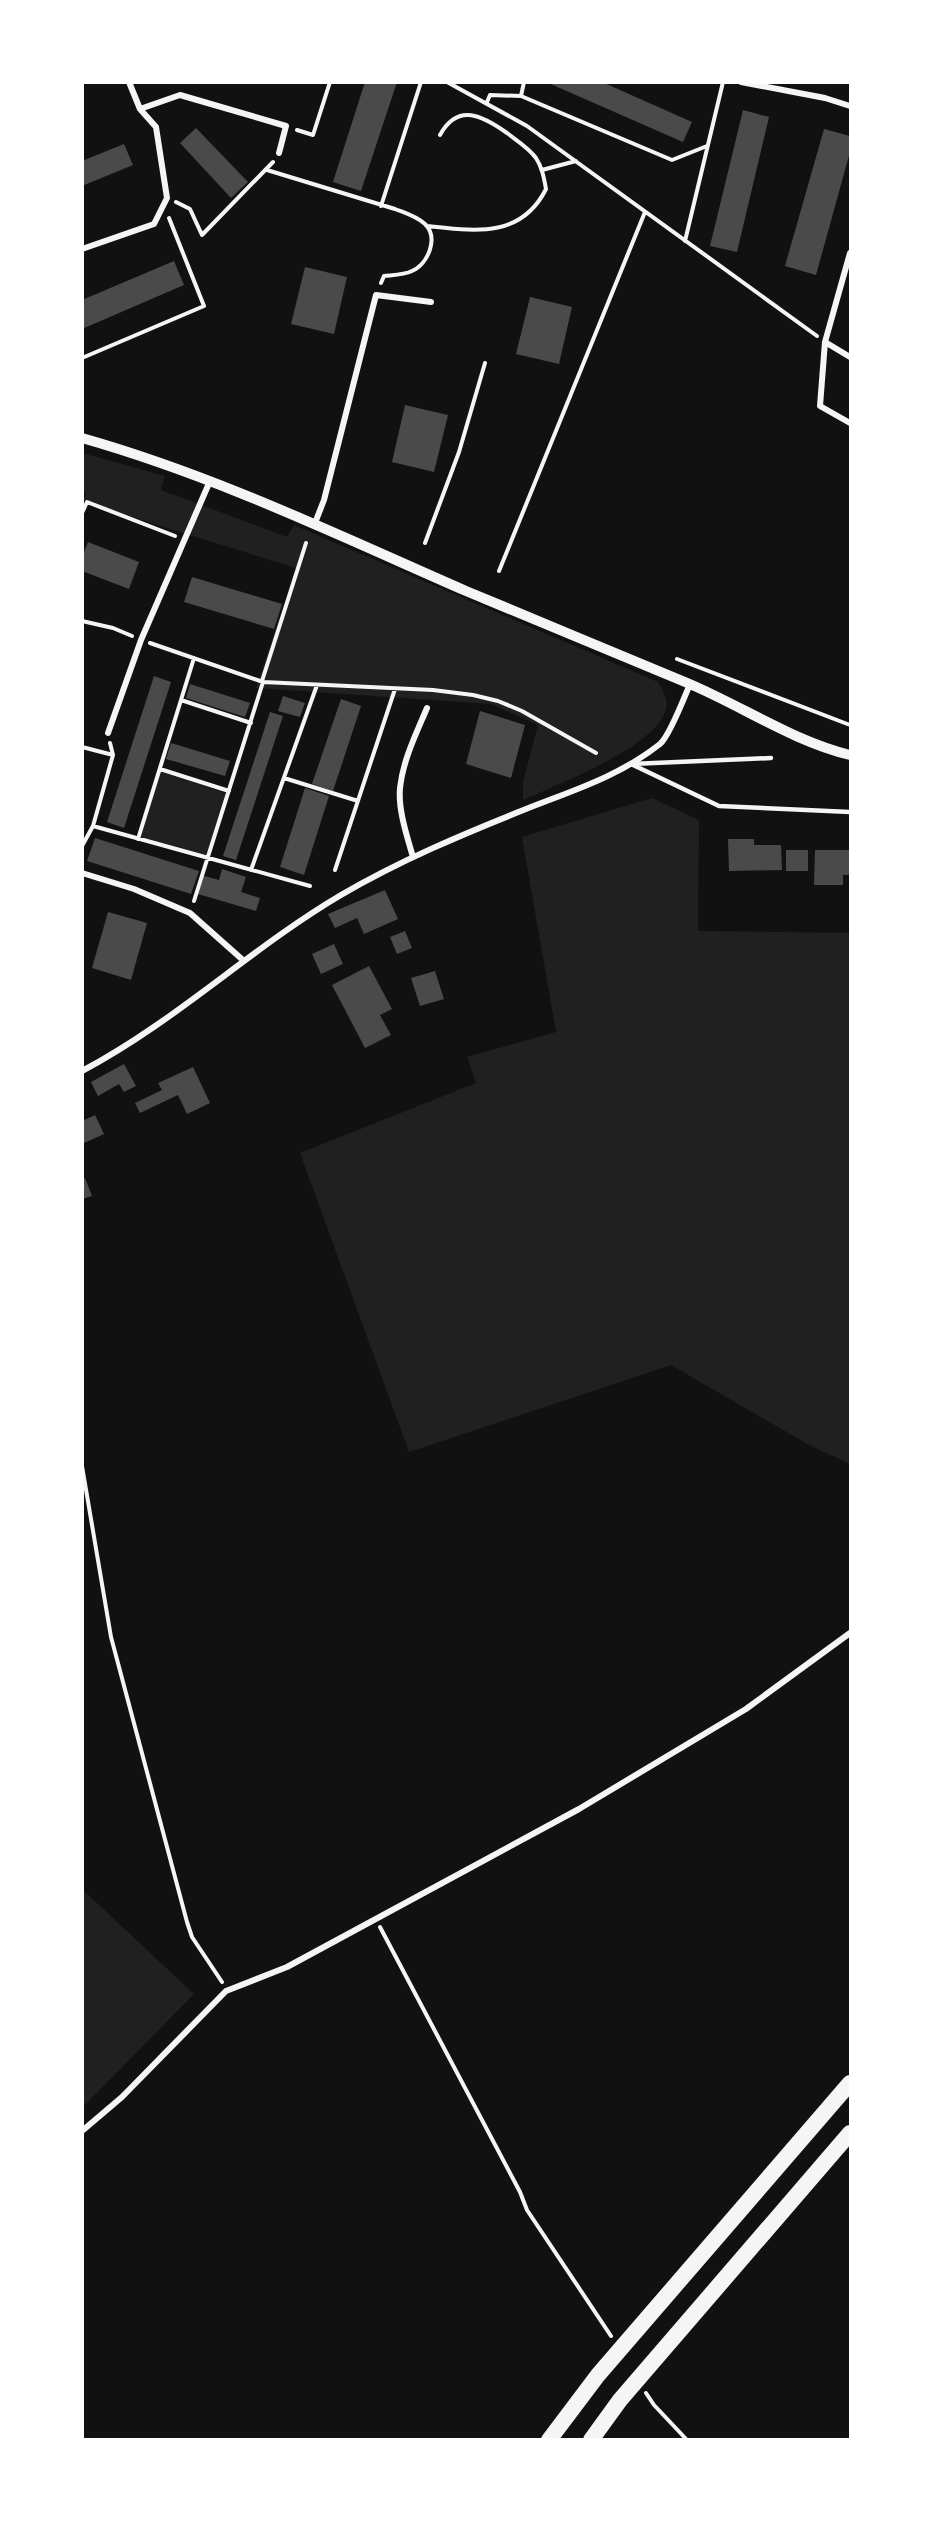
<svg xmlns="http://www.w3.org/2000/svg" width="933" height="2522" viewBox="0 0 933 2522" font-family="'Exo 2',sans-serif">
	<rect width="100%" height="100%" fill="#111"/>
	<path fill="#202020" d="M82 453 165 476 161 490 287 537 294 525 658 682C664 692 669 700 665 712 653 748 556 785 523 800V782L538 725 491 704 256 688 296 568 83 502 86 493 83 492Z
		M159 771 228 794 207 859 138 839Z
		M652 798 699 820 698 931 850 933V1464L809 1445 671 1365 409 1452 300 1153 476 1083 467 1057 556 1032 522 837Z
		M82 1889 194 1994 83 2107H82Z"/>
	<path fill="#4a4a4a" d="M365 82H397L361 191 333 182Z
		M546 82H602L692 122 683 142Z
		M743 110 769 117 737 252 710 246Z
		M196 128 248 182 231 198 180 143Z
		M824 129 850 136V152L816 275 785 266Z
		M124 144 133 165 82 186V161Z
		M174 261 184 285 82 329V300Z
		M305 267 347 277 334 334 291 324Z
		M530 297 572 307 559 364 516 354Z
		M405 405 448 415 434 472 392 462Z
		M88 542 139 562 129 589 82 571V557Z
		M192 577 282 604 274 629 184 602Z
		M154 676 171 682 124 828 107 822Z
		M190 684 250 703 245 717 186 698Z
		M283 696 305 703 300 717 278 711Z
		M341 699 361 706 333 791 312 784Z
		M480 711 525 725 511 778 466 764Z
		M270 712 283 716 236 860 223 856Z
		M171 743 230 761 225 776 166 759Z
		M305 788 329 796 304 875 280 867Z
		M95 838 199 871 191 894 87 861Z
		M728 839H754V845H781L782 870 729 871Z
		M786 850H808V871H786Z
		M815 850H850V875H843V885H814Z
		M222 869 246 877 241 892 260 898 256 911 198 894 204 876 219 880Z
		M385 890 398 919 364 934 357 918 335 928 328 914Z
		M108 912 147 923 131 980 92 968Z
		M405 931 412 948 397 954 390 937Z
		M334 944 343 964 321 974 312 954Z
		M369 966 392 1009 380 1015 391 1035 365 1048 332 985Z
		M435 971 444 999 420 1006 411 978Z
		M124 1064 136 1086 124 1092 119 1084 98 1096 91 1082Z
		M193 1067 210 1103 187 1114 178 1095 140 1113 135 1103 162 1090 158 1083Z
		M95 1115 104 1134 82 1144V1121Z
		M85 1178 92 1196 82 1199V1179Z"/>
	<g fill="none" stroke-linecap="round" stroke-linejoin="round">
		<path stroke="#f5f5f5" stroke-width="4" d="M447 82 527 126 817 336
			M524 82 521 96 672 160 707 146
			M487 102 490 95 521 96
			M297 130 313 135 330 82
			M267 170 395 209C405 213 416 216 425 224 439 238 428 264 412 271 404 275 393 275 384 276L381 283
			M542 170 576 161
			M176 202 190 209 202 235 273 162
			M381 206 421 82
			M427 226C474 231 521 239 546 189 544 178 542 167 536 158 529 148 516 140 507 133 483 116 458 102 440 135
			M685 241 723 82
			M82 358 204 306 169 218
			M82 513 87 502 175 536
			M425 543 459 452 485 363
			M499 571 645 212
			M82 621 113 628 132 636
			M150 643 263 682 433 690 473 695 498 701 522 711 596 753
			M677 659 850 725
			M262 681 306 543
			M181 700 251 723
			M82 747 113 755
			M160 769 229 791
			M284 778 358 801
			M93 826 310 886
			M138 839 194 658
			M82 846 93 826 113 755 110 743
			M251 870 317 685
			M335 870 395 689
			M194 901 263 682
			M82 1466 111 1637 187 1922 192 1937 222 1982
			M380 1927 520 2192 527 2210 611 2336
			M646 2393 654 2405 687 2440"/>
		<path stroke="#f5f5f5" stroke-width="4.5" d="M771 758 631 764 719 806 850 812"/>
		<path stroke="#f5f5f5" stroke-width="6" d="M741 82 825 98 850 106
			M140 109 180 95 286 126 279 153
			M82 249 154 224 167 198 156 127 140 109 129 82
			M850 253 825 342 820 406 850 423
			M825 342 850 357
			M315 523 324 500 376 295 431 302
			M108 733 141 640 210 481
			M413 857C407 836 398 810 400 788 403 760 416 734 427 708
			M82 873 134 889 190 913 244 961
			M82 1071C175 1022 251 948 341 895 399 861 463 834 526 809 574 790 618 777 660 744 669 737 685 696 690 684
			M82 2131 122 2097 226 1991 287 1967 579 1809 746 1709 850 1633"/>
		<path stroke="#f5f5f5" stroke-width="10" d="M82 438C216 476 340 536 466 591 539 622 612 651 685 682 741 705 792 741 850 755"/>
		<path stroke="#f5f5f5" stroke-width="16" d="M549 2440 598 2375 850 2083
			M591 2440 620 2400 850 2133"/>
	</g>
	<rect width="933" height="2522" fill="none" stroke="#ffffff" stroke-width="168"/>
</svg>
